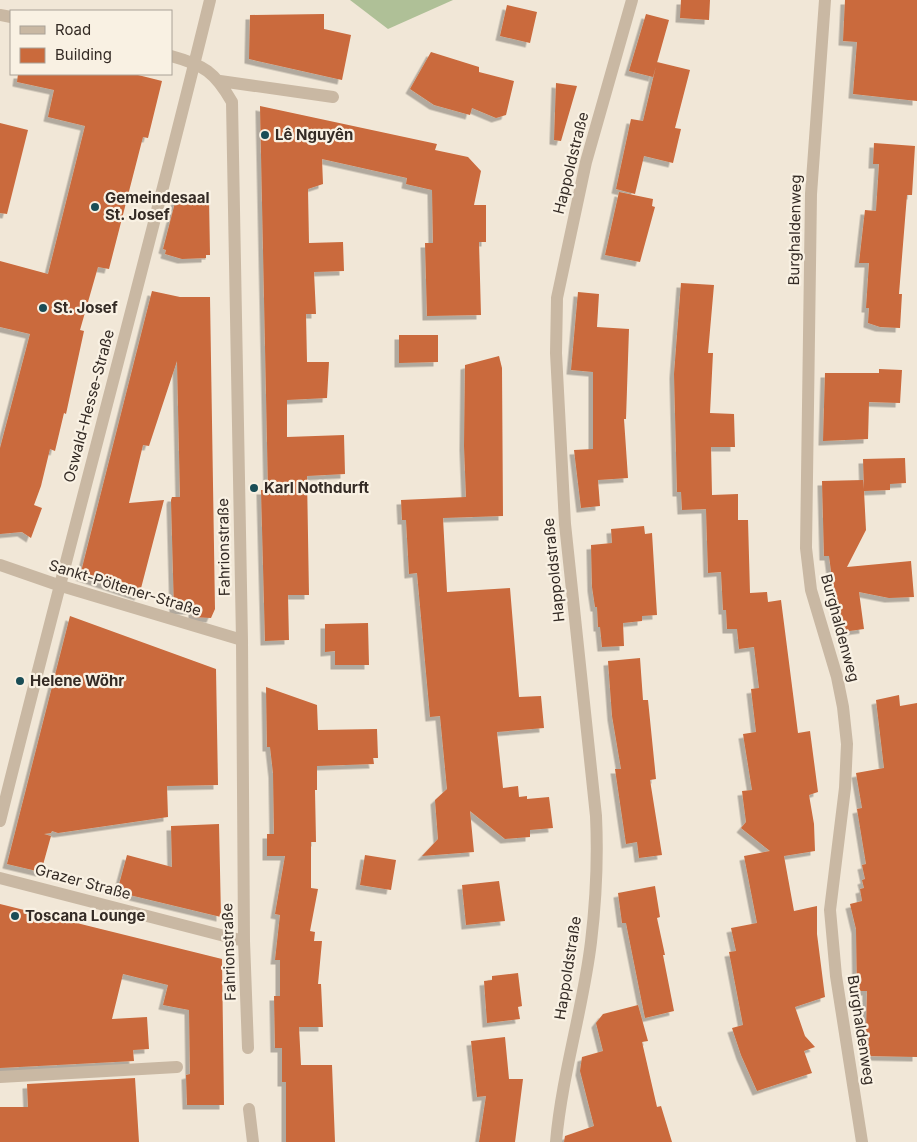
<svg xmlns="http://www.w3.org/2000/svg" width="917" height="1142" viewBox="0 0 917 1142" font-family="Inter,sans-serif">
	<defs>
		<filter id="shadow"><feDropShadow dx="-4.5" dy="4.5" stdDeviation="0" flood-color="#0004"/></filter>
	</defs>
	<rect width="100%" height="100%" fill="#f1e7d7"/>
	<path fill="#afc097" d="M350 0H453L388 29Z"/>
	<path fill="#ca6a3c" filter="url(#shadow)" d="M681 0H710L709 20 680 18Z
		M845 0H917V101L853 94 857 42 843 41Z
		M507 5 537 12 530 43 500 36Z
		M324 14V29L351 35 342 80 249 59 250 15Z
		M646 14 669 20 653 77 629 71Z
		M431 52 479 67V72L514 81 506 115 496 118 472 108 470 115 434 105 410 89Z
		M657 62 690 70 675 128 681 129 673 163 644 156 635 194 616 189 631 119 643 121Z
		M18 74H134L162 81 148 138 143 137 109 269 98 267 80 330 84 331 66 414 64 413 55 451 50 449 41 486 34 505 42 508 31 538 22 532 0 534V448L30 334 0 327V261L48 274 85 126 48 117 54 90 17 82Z
		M556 83 577 86 561 141 554 140Z
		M260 106 437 144 435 150 468 157 481 171 474 205H486V242H479L481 315 427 316 425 243H433L432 190 406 184 407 178 322 159 323 184 308 189 309 243 343 242 344 271 314 272 316 314H306L307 362H329L327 398 287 400V437L344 435 345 474 307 476 309 595H288L289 640 265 641 261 490H268Z
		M0 123 28 130 7 214 0 213Z
		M874 143 915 146 912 195H907L899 294H902L900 328 880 327 868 323 869 308H866L869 263H859L865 210 876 211 879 164H873Z
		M619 192 653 199 652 206 655 207 640 262 605 255Z
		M177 195 209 198 210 255H206V258L182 259 165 254 166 250 163 249Z
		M681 283 714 285 708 353H713L710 413 734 414 735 447H711L712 495 738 494V520H748L750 593 767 592 768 602 781 600 798 733 810 731 818 792 809 795 814 824 815 851 784 856 794 911 817 906V934L825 997 795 1007 805 1036 815 1047 804 1051 812 1073 757 1091 741 1055 732 1028 743 1025 729 952 736 951 731 928 757 923 744 856 770 851 741 828 746 822 742 791 752 790 743 734 756 732 751 689 759 688 754 647 739 649 737 629H727L726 610H723L721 572 708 573 706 509 682 510 681 492H677L674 374Z
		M152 291 180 297H210L215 609 211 618 193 617V610H174L171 500 172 497H180L177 361 149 446 143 445 129 503 164 500 139 596 80 576Z
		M578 292 599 294 597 327 629 329 626 419H624L628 478 598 480 600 506 581 508 574 450 593 449V372L571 370Z
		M399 335H438V362L399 363Z
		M499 356 502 368 503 516 443 518 447 592 510 588 519 697 541 696 544 728 497 732 503 788 518 786 519 797 527 796V799L549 797 553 828 530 830V837L505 839 470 811 474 852 422 856 438 839 435 800 447 789 440 716 430 717 417 573 409 574 406 520H402L401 500 466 497 464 446 465 365Z
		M879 369 902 370 900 403 869 402 868 439 823 441 825 373H879Z
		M905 458 906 483 890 484V490L864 491 866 530 847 567 911 561 914 597 889 598 859 592 864 629 842 632 838 600 835 601 829 556H824L822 481 863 480 864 489 863 459Z
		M644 526 645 534 652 533 657 615 642 616V621L623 623 624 646 602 647 600 627H598L597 607H595L592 587 591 545 612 543 611 529Z
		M70 616 216 669 218 785 167 786 168 817 58 833 52 831 51 833 44 834 51 836 41 872 7 864Z
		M368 623 369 665H335V651L325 652V624Z
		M640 658 643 700H648L656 779 650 780 662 855 639 858 637 842 626 844 615 769H621L612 716 608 661Z
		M266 687 317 705 318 730 377 729 378 758H373L374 764 317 766V790H315L316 842H311V888L318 889 310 931 315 932 314 941H322L318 984H321L323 1027H299L301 1065H332L335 1142H286V1082H282V1048H275L274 996H280V960H275L280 915 275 914 285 856H267V834H274L273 773 270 747H267Z
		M899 695 900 706 917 703V1057L868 1056 869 1034H866L867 991H857L856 929 850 904 862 901 860 889 864 888 862 880 865 879 862 865 866 864 857 809 862 808 856 773 884 768 876 700Z
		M219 824 221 917 117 892 127 855 172 867 171 826Z
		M365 855 396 860 391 890 360 885Z
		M499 881 505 921 466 925 462 885Z
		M655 886 660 917 657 918 665 955H663L674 1011 645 1018 626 923H622L618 893Z
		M0 904 222 959 224 1105H187L186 1075 190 1074 189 1010 163 1005 168 985 123 974 112 1019 147 1017 149 1049 133 1050 134 1061 0 1068Z
		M518 973 522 1006 518 1007 520 1019 487 1023 484 981 492 980V976Z
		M638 1005 648 1041 642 1042 657 1107 661 1106 672 1142H564L565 1136 594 1126 580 1071 582 1057 603 1051 596 1023 603 1014Z
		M505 1037 509 1079H523L515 1142H479L486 1096 477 1097 471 1041Z
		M135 1078 139 1142H0V1107H28L27 1084Z"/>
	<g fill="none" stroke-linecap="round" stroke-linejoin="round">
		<path stroke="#c9b8a3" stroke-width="12" d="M825 0 811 194 806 548 811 590 837 677 843 707 847 744 845 788 830 910 836 976 862 1142
			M0 15 11 17
			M171 56C204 65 215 72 232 102L242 640 244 941 248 1048
			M220 81 333 97
			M0 565 58 585 242 640
			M0 821C68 547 143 274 210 0
			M0 878 244 941
			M0 1077 177 1067
			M249 1109 253 1142
			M556 1142C562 1074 583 1009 591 942 596 900 598 858 596 816L565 524 556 353 557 298 586 162 632 0"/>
	</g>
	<g fill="#1a4d56" stroke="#f9f1e3" stroke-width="2">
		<circle cx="265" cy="135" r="5"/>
		<circle cx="95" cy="207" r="5"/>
		<circle cx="43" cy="308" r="5"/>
		<circle cx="254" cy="488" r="5"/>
		<circle cx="20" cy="681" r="5"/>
		<circle cx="15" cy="916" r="5"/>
	</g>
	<g text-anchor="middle" stroke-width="4.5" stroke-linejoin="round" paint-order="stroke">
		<g font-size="15" font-weight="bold" fill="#342b25" stroke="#f9f1e3" text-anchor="start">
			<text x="275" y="140">Lê Nguyên</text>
			<text x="105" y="203">Gemeindesaal<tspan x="105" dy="17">St. Josef</tspan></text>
			<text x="53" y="313">St. Josef</text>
			<text x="264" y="493">Karl Nothdurft</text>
			<text x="30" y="686">Helene Wöhr</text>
			<text x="25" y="921">Toscana Lounge</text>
		</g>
		<g font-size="15" fill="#342b25" stroke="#f9f1e3">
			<text transform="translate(571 163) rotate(-76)" y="5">Happoldstraße</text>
			<text transform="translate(795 230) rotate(-89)" y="5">Burghaldenweg</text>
			<text transform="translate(89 406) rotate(-75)" y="5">Oswald-Hesse-Straße</text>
			<text transform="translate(224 547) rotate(-91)" y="5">Fahrionstraße</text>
			<text transform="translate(554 570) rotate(-96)" y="5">Happoldstraße</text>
			<text transform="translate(125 588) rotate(17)" y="5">Sankt-Pöltener-Straße</text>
			<text transform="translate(840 628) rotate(75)" y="5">Burghaldenweg</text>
			<text transform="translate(83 882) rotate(15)" y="5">Grazer Straße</text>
			<text transform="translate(229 952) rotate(-92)" y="5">Fahrionstraße</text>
			<text transform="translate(568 968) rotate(-81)" y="5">Happoldstraße</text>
			<text transform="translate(861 1030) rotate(81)" y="5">Burghaldenweg</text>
		</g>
	</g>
	<rect x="10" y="10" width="162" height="65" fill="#f9f1e3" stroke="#aaa297"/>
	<rect x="20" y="26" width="25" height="8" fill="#c9b8a3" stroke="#aaa297"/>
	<text x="55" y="35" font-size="15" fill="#342b25">Road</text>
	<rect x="20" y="48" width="25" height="15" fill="#ca6a3c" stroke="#aaa297"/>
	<text x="55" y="60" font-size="15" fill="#342b25">Building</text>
</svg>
